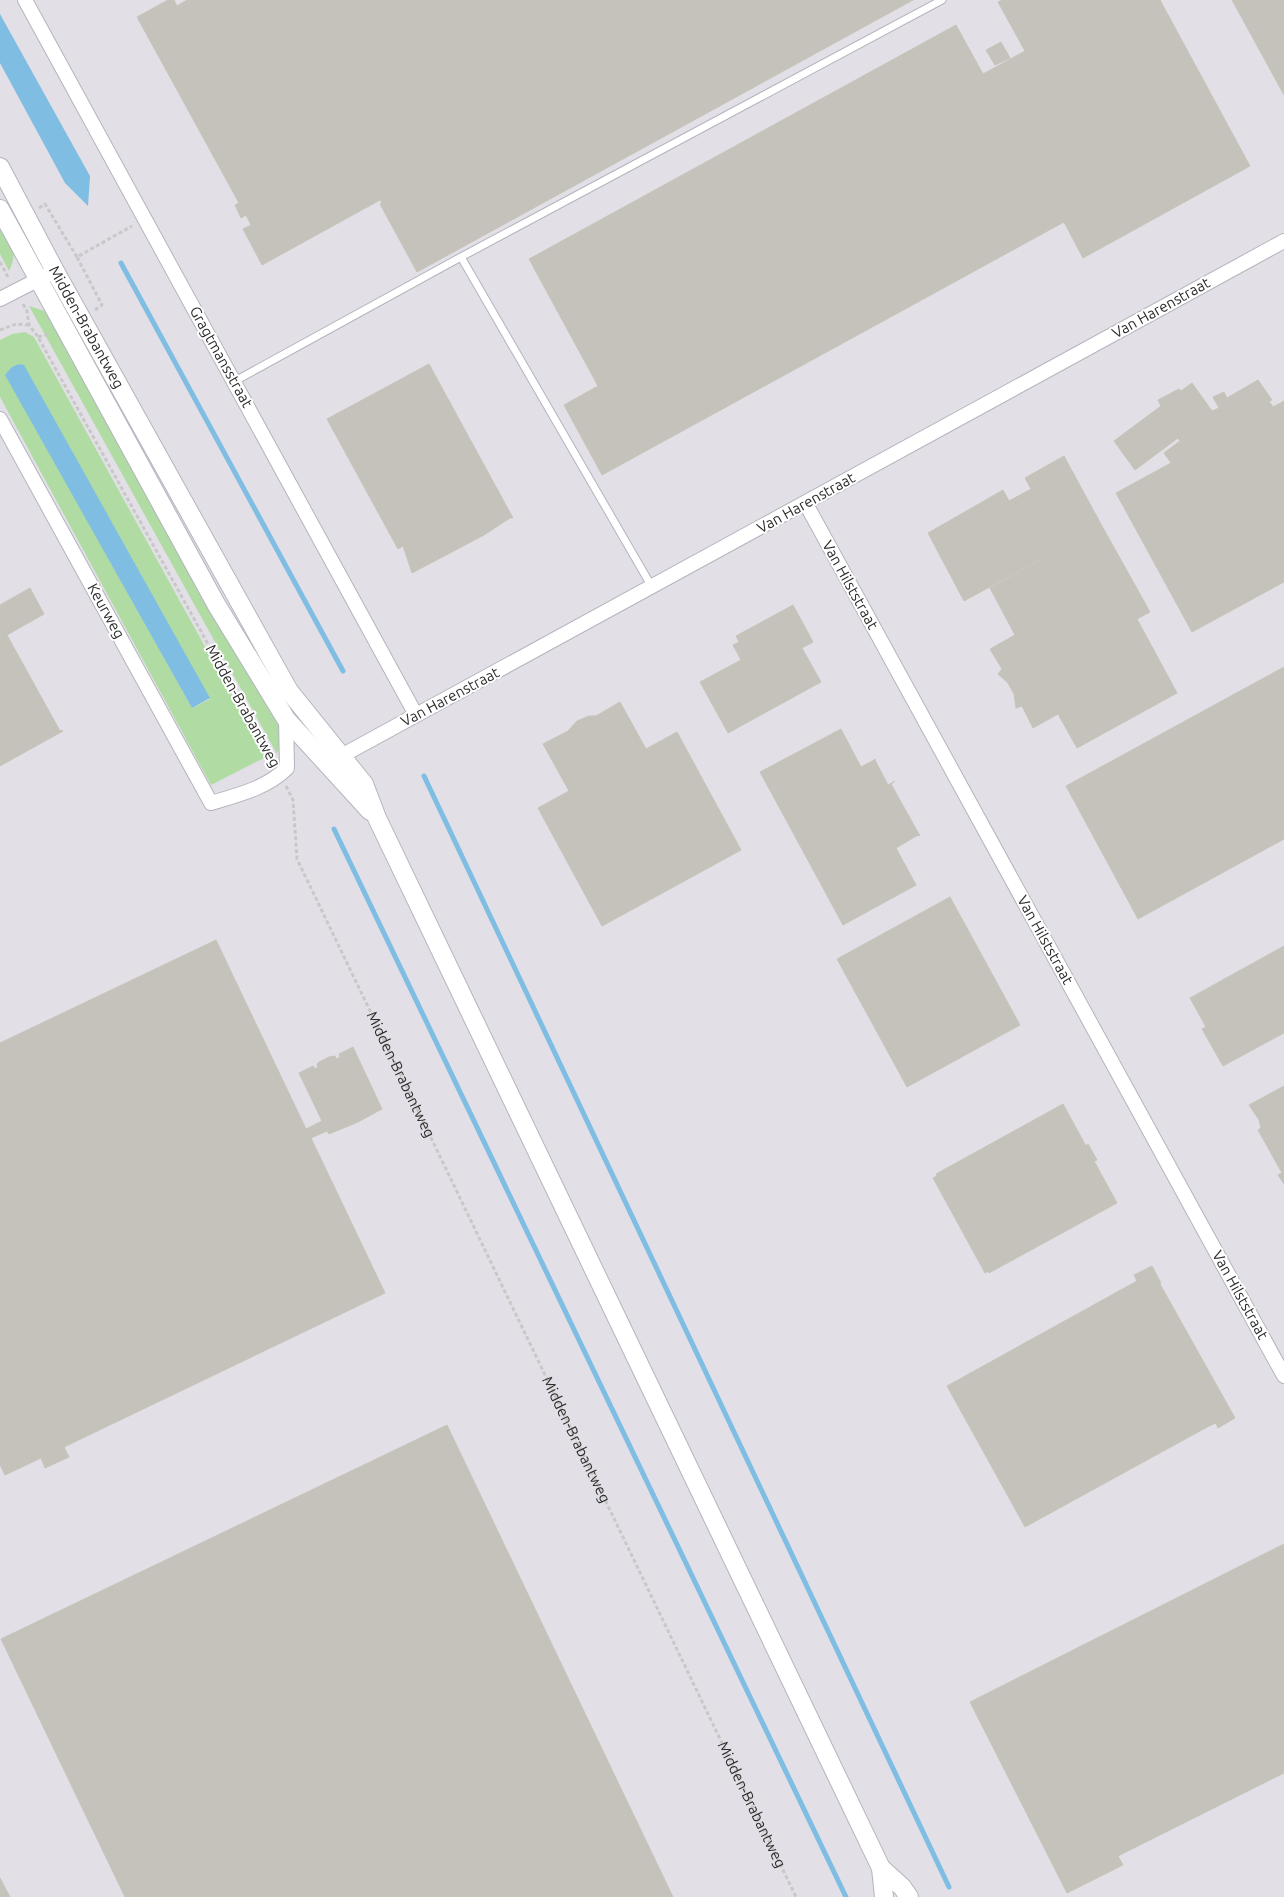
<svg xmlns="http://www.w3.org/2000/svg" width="1284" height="1897" viewBox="0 0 1284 1897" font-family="Ubuntu,sans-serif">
	<rect width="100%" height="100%" fill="#ece8e0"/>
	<path fill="#e2e0e6" d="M0 0H1284V1897H0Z"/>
	<path fill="#b0dca3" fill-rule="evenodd" d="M0 217C9 237 20 249 9 271L0 254Z
		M29 306 45 311 55 320 284 736 277 754Z
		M25 332 34 337 266 757 211 785 0 397V340L12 334ZM19 364 24 366 210 699 192 708 6 375Z"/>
	<path fill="#7fbde2" d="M0 14 90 176 88 206 65 183 0 63Z
		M19 364 24 365 210 698 192 708 5 375 12 367Z"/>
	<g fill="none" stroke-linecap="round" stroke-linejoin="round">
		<path stroke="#7fbde2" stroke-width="5" d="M121 263 343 671
			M424 776 949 1887
			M334 829 846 1897"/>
	</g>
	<path fill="#c5c2bb" stroke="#c7c4ba" d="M168 0H174L177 6 187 0H913L417 272 380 204 382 203 380 200 262 265 243 229 251 225 246 215 241 218 235 205 239 203 137 17Z
		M1002 0H1160L1250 166 1083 258 1064 222 602 475 564 405 598 386 529 259 956 25 983 74 1025 51 998 2Z
		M1232 0H1284V95L1255 42Z
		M1001 42 1010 58 995 65 986 50Z
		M429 364 513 518H510L484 535 412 573 403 546 398 549 327 419Z
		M1258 380 1272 400 1269 401 1273 407 1284 401V582L1192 632 1116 493 1171 463 1164 453 1180 441 1178 438 1135 470 1114 441 1161 406 1158 400 1179 389 1181 391 1192 383 1212 411 1219 408 1213 397 1224 392 1227 398Z
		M1064 456 1102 526 964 601 928 533 1003 490 1009 501 1031 489 1025 478Z
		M1102 526 1150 612 1137 619 1177 693 1077 748 1058 714 1033 728 1022 706 1016 708 1014 694 1008 683 998 674 1002 669 990 649 1015 635 990 588Z
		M30 588 44 614 7 635 60 731 62 730 63 731 0 766V605Z
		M793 605 813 642 802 648 821 682 728 733 700 682 741 660 733 645 739 642 736 636Z
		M1284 667V839L1138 919 1066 786Z
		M620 702 646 749 677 732 741 850 602 926 538 808 569 791 543 744 568 731 577 721 589 716H596Z
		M841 729 861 767 876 759 875 760 888 785 895 781 891 784 920 836 918 835 896 848 916 885 843 925 760 772Z
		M950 897 1020 1025 907 1087 837 959Z
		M216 940 306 1129 322 1121 299 1073 313 1066 315 1069 318 1067 317 1064 319 1062 329 1057 335 1056 336 1059 340 1057 339 1054 353 1047 382 1109 358 1122 329 1134 327 1131 311 1138 385 1293 64 1447 69 1457 45 1468 41 1458 5 1475 0 1465V1043Z
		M1284 946V1033L1223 1066 1202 1029 1206 1027 1190 998Z
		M1284 1086V1184L1278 1175 1282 1173 1258 1130 1261 1128 1259 1120 1249 1105Z
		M1063 1104 1086 1146 1088 1144 1097 1160 1094 1161 1117 1203 989 1273 988 1271 985 1273 933 1178 937 1176 936 1174Z
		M1152 1266 1161 1283 1160 1284 1235 1418 1218 1428 1216 1423 1209 1426 1025 1527 947 1386 1137 1281 1134 1275Z
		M447 1425 592 1728 369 1835 224 1532Z
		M224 1532 369 1835 399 1897H125L1 1639Z
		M1284 1544V1773L1118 1856 1123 1865 1067 1893 970 1702Z
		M592 1728 673 1897H399L369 1835Z
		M0 1878 10 1897H0Z"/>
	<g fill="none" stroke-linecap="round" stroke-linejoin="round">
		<defs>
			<path id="service" d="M461 257 652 587
				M235 381 461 257 942 0"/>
			<path id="minor" d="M25 0 416 715
				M0 299 55 271
				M0 419 211 803C238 795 267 788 287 768L286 719
				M806 504 1284 1376
				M333 763 343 755 1284 241"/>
			<g id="tertiary">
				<path id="s2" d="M0 167 55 271 289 691 364 784 377 818 881 1868 884 1897"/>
				<path d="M0 209 216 604 286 719 370 811"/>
				<path d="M881 1868 902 1887 909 1897"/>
			</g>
		</defs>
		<use href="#service" stroke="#b3b4be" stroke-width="9"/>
		<use href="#minor" stroke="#b3b4be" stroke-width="16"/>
		<use href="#tertiary" stroke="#b3b4be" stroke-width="20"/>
		<g stroke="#c8c8c8" stroke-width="3" stroke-dasharray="4 2.5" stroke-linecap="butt">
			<path d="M39 208 45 204 77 257"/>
			<path d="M0 262 9 279"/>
			<path d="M23 304 27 311 29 325 38 337 270 756"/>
			<path d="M95 310 102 305 77 257 132 226"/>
			<path d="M0 330 16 324 29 325"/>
			<path d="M38 337 50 334"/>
			<path id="s1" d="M286 786 293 800 297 859 796 1897"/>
		</g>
		<use href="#service" stroke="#fff" stroke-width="7"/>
		<use href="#minor" stroke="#fff" stroke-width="14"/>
		<use href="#tertiary" stroke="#fff" stroke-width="18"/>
	</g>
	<g text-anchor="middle" stroke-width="4" stroke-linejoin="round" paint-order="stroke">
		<g font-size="15" fill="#2c2c2c" stroke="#fff">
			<text transform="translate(1161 308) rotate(-29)" y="5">Van Harenstraat</text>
			<text dy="5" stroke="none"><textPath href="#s2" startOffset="182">Midden-Brabantweg</textPath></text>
			<text transform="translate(221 357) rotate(61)" y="5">Gragtmansstraat</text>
			<text transform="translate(806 503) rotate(-29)" y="5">Van Harenstraat</text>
			<text transform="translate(850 585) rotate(61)" y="5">Van Hilststraat</text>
			<text transform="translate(106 611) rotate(61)" y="5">Keurweg</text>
			<text transform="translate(450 697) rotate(-28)" y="5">Van Harenstraat</text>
			<text transform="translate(243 706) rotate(61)" y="5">Midden-Brabantweg</text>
			<text transform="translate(1045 940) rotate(61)" y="5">Van Hilststraat</text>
			<text dy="5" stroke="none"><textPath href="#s1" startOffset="314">Midden-Brabantweg</textPath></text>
			<text transform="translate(1240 1295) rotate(61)" y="5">Van Hilststraat</text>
			<text dy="5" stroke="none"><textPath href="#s1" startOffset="719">Midden-Brabantweg</textPath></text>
			<text dy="5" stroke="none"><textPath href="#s1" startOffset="1124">Midden-Brabantweg</textPath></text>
		</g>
	</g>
</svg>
